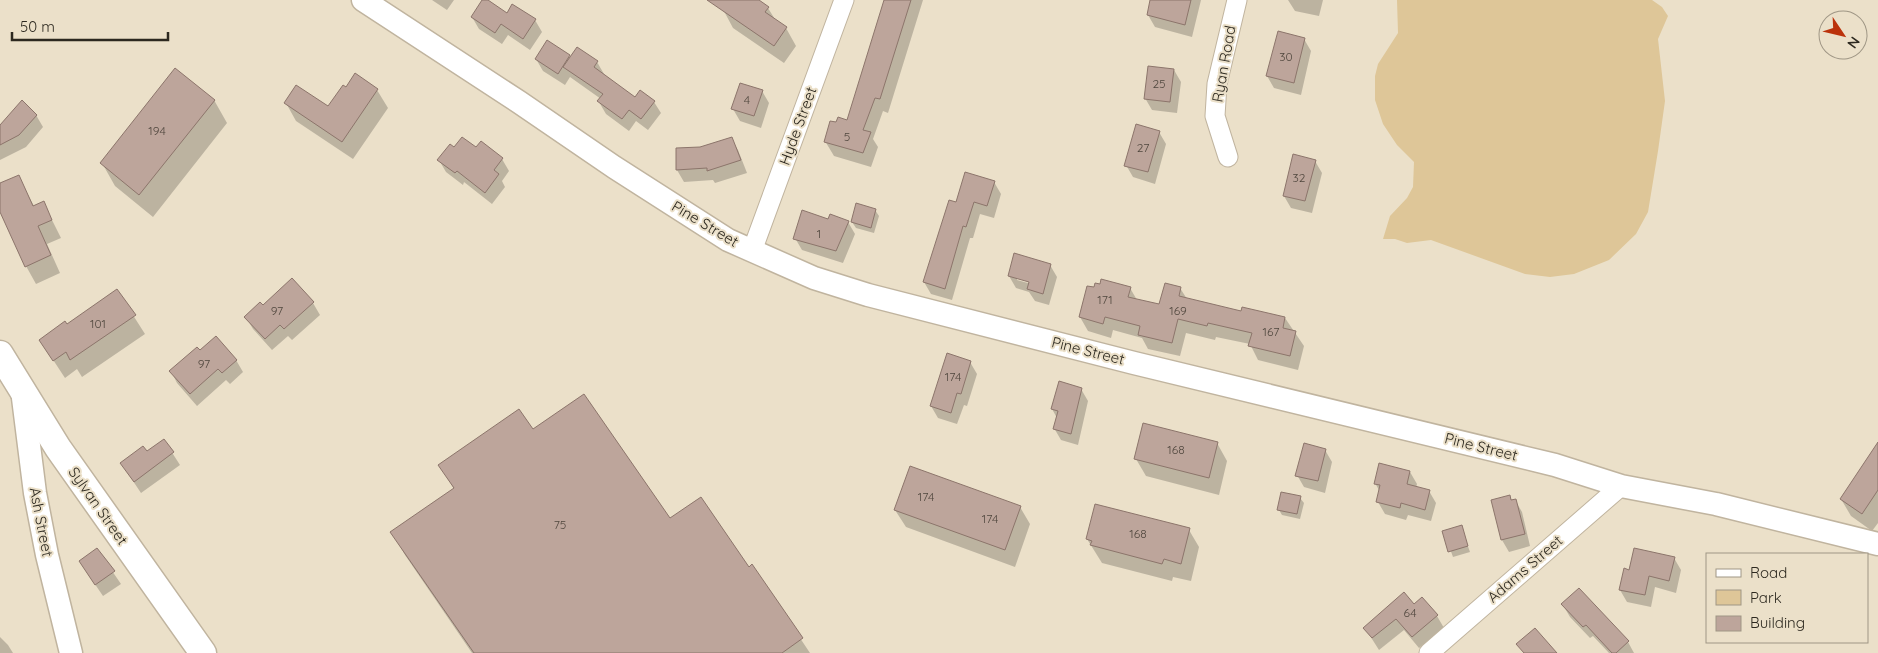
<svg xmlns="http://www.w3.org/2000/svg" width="1878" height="653" viewBox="0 0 1878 653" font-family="Quicksand,sans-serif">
	<rect width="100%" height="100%" fill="#ebe0c9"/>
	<path fill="#dec698" d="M1397 0H1652L1662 7 1668 16 1658 39 1665 101 1658 151 1648 212 1636 234 1609 260 1574 274 1550 277 1525 274 1431 240 1407 243 1395 239H1383L1390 216 1407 198 1413 187 1414 162 1397 145 1383 124 1375 100V76L1378 64 1398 33Z"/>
	<path fill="#0003" fill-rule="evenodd" d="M432 0H454L447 10Z
		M483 0 507 14 535 20 542 32 530 50 508 35 502 44 479 29 472 17Z
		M718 0H757L768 8 776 21 786 28 796 46 784 63 733 28Z
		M886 0H923L888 113 883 111 873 139 878 147 871 167 834 156 825 141 848 122Z
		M1164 0H1201L1192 37 1155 27 1148 15Z
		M1288 0H1323L1319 16 1295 11Z
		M1304 39 1311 51 1301 95 1274 88 1267 76Z
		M569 56 570 58 597 62 604 74 603 76 635 99 654 102 661 113 648 130 636 121 629 131 606 114 599 102 601 99 570 77 565 85 543 71 536 59Z
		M1174 70 1181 82 1177 113 1152 110 1145 98Z
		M346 88 377 90 388 108 353 159 296 121 286 103 328 108Z
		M762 91 769 103 761 128 740 121 733 109Z
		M214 100 227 123 153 217 115 186 102 163Z
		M36 115 43 127 26 147 0 160V127Z
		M1159 132 1166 144 1155 184 1133 177 1126 165Z
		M731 138 738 150 747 173 715 183 713 180 684 182 677 170V149H700Z
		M481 143 502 159 509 171 502 181 505 187 492 204 464 182 463 185 446 172 439 160 454 149H476Z
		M1315 161 1322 173 1312 213 1291 208 1284 196Z
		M18 176 34 206 43 202 61 238 47 244 60 273 36 284 26 266 0 209V185Z
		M994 182 1001 194 994 218 980 214 973 238H970L952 300 931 294 924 282 957 204Z
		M875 210 879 216 874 233 856 228 852 222Z
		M829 221 848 222 855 234 843 263 802 250 795 238Z
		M1050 265 1057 277 1049 305 1035 301 1029 292 1016 288 1009 276ZM1017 277 1035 282V285L1017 280Z
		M1130 288 1137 300 1160 305 1180 288 1187 299 1242 313 1285 318 1304 346 1298 370 1258 360 1250 344 1216 337 1215 340 1186 333 1180 356 1148 349 1142 338 1113 330 1111 338 1088 331 1080 317Z
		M117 290 145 334 82 377 77 369 65 378 40 340 66 326Z
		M313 303 320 315 292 340 288 336 272 350 253 329 246 317 263 307Z
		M200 352 236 360 243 372 230 384 226 380 197 406 177 383 171 371Z
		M970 362 977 374 967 406 964 405 957 424 938 418 931 406Z
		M1081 389 1088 401 1078 445 1061 440 1054 428 1057 418 1052 409Z
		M533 431 669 520 749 568 752 566 810 653H472L405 555 392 532 454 489 440 465Z
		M164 440 180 465 141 493 121 463 147 453Z
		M1217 443 1227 461 1219 495 1146 476 1136 459Z
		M1878 444V523L1872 531 1851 516 1841 499Z
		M1325 450 1332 462 1325 493 1304 487 1297 475Z
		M1410 472 1417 484 1416 488 1429 491 1436 503 1431 521 1408 515 1406 520 1385 514 1378 502 1380 492 1375 483Z
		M1510 496 1512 501 1515 500 1522 512 1530 546 1509 552 1502 540 1492 501Z
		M1300 498 1304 503 1300 519 1282 515 1279 510Z
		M1020 507 1030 524 1015 567 906 527 895 510Z
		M1461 527 1470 552 1453 557 1444 532Z
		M1189 530 1199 547 1191 581 1173 577 1172 581 1102 563 1087 539Z
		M97 549 121 584 103 596 88 574Z
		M1674 558 1681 570 1676 593 1655 587 1651 607 1627 602 1620 590 1630 571Z
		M1422 599 1437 616 1444 628 1419 648 1404 630 1379 650 1365 628 1414 606Z
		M1563 605 1628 642 1634 653H1609L1593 636 1590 638 1570 617Z
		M0 637 8 645 13 653H0Z"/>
	<path fill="#bda59b" stroke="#8c756b" d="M482 0H488L507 13 512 4 536 19 523 39 501 24 495 33 471 17Z
		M707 0H759L769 7 765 12 787 27 774 46Z
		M884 0H911L880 99 875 98 863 130 871 132 863 153 824 142 830 121 836 122 838 117 847 120Z
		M1150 0H1191L1185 25 1147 15Z
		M1278 31 1305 38 1294 83 1266 76Z
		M547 40 570 55 558 74 535 59Z
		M577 47 598 61 594 67 635 97 640 90 655 101 641 119 629 110 622 119 597 101 603 94 563 67Z
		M1148 66 1174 69 1170 102 1144 99Z
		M175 68 215 100 139 195 100 163Z
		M355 73 378 89 342 142 284 103 296 85 328 106 343 85 346 87Z
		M740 83 763 90 754 116 731 109Z
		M22 100 37 115 19 135 0 145V125Z
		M1136 124 1160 131 1148 172 1124 166Z
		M462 137 476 147 481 141 503 158 494 170 499 174 485 193 457 171 455 173 437 160 450 144 454 147Z
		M732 137 741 160 707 171V168L676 170V148L700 147Z
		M1293 154 1316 160 1305 201 1283 196Z
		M965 172 995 181 987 206 974 202 966 227 963 226 945 289 923 282 949 200 956 202Z
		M19 175 33 206 44 201 52 220 38 226 51 255 25 267 0 212V183Z
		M856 203 876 209 871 228 851 222Z
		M802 210 828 219 830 214 849 221 836 251 793 239Z
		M1014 253 1051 264 1043 294 1027 289 1029 282 1008 276Z
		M292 278 314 302 284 329 280 325 265 339 244 317 260 302 263 305Z
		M1101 279 1131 287 1128 297 1159 304 1165 283 1181 287 1179 296 1241 311 1242 307 1285 317 1283 328 1296 331 1290 356 1248 346 1252 333 1208 323 1207 326 1178 319 1172 343 1138 335 1140 326 1105 317 1103 324 1079 317 1087 286 1094 287 1095 283 1100 284Z
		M117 289 136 315 70 360 66 352 53 361 39 340 65 321 67 324Z
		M216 336 237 360 222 373 218 369 190 394 169 371 197 347 200 350Z
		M947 353 971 361 961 394 957 393 951 413 930 406Z
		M1059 381 1082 388 1071 434 1053 429 1058 411 1051 409Z
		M584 394 670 518 701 497 749 567 752 564 803 638 782 653H474L390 532 454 488 438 465 519 409 533 429Z
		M1143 423 1218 442 1209 478 1134 459Z
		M164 439 174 452 134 482 120 463 143 446 147 451Z
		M1878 442V490L1862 514 1840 499Z
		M1304 443 1326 449 1318 481 1295 476Z
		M1379 463 1410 471 1407 484 1430 490 1425 510 1401 503 1400 508 1376 502 1380 485 1374 484Z
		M910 466 1021 506 1005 550 894 510Z
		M1281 492 1301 496 1297 514 1277 510Z
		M1510 495 1511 500 1516 499 1525 534 1501 540 1491 500Z
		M1095 504 1190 528 1181 564 1164 559 1162 564 1090 545 1092 541 1086 539Z
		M1462 525 1468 546 1448 552 1442 531Z
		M97 548 115 571 95 585 79 561Z
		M1634 548 1675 557 1669 581 1649 576 1645 595 1619 590 1624 568 1629 570Z
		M1579 588 1629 641 1616 653H1612L1586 625 1583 627 1561 604Z
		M1404 592 1414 604 1422 597 1438 615 1412 637 1396 619 1372 638 1363 628Z
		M1535 628 1557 653H1524L1516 644Z"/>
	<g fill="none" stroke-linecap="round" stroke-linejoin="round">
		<defs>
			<path id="minor" d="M1228 157 1215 116 1217 84 1237 0
				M752 251 844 0
				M1429 653 1621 486"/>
			<path id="tertiary" d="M363 0 519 102 614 167 728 240 814 278 868 295 1134 363 1555 465 1621 486 1716 504 1878 544
				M22 390 35 493 47 555 71 653"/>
			<path id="secondary" d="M0 354 58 448 203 653"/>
		</defs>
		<use href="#minor" stroke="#c0b49f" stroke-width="21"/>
		<use href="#tertiary" stroke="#c0b49f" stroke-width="25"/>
		<use href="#secondary" stroke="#c0b49f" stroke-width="29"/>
		<use href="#minor" stroke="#fff" stroke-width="19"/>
		<use href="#tertiary" stroke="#fff" stroke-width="22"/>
		<use href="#secondary" stroke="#fff" stroke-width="26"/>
	</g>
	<g text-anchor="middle" stroke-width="4" stroke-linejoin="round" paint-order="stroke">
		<g font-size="12" fill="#50473e">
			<text x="1286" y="61">30</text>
			<text x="1159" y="88">25</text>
			<text x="747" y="104">4</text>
			<text x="157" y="135">194</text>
			<text x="847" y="141">5</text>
			<text x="1143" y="152">27</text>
			<text x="1299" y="182">32</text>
			<text x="819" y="238">1</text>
			<text x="1105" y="304">171</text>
			<text x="277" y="315">97</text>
			<text x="1178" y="315">169</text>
			<text x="98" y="328">101</text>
			<text x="1271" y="336">167</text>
			<text x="204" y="368">97</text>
			<text x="953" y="381">174</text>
			<text x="1176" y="454">168</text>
			<text x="926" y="501">174</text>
			<text x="990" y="523">174</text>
			<text x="560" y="529">75</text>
			<text x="1138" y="538">168</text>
			<text x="1410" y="617">64</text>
		</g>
		<g font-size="15" fill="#2c281f" stroke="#ebe0c9">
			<text transform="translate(1224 64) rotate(-80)" y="5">Ryan Road</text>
			<text transform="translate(798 126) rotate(-70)" y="5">Hyde Street</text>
			<text transform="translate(705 224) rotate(31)" y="5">Pine Street</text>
			<text transform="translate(1088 351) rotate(14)" y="5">Pine Street</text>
			<text transform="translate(1481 447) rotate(14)" y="5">Pine Street</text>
			<text transform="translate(98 506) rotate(55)" y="5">Sylvan Street</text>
			<text transform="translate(41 522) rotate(79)" y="5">Ash Street</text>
			<text transform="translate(1525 569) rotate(-41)" y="5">Adams Street</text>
		</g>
	</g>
	<rect x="1706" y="553" width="162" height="90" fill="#ebe0c9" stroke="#9f9685"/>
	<rect x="1716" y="569" width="25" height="8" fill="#ffffff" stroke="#9f9685"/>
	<text x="1750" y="578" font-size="15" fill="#2c281f">Road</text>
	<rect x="1716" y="590" width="25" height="15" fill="#dec698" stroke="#9f9685"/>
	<text x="1750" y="603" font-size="15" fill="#2c281f">Park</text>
	<rect x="1716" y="616" width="25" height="15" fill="#bda59b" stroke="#9f9685"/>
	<text x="1750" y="628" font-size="15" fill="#2c281f">Building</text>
	<g transform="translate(1843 35) rotate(125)"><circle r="24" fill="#ebe0c9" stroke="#9f9685"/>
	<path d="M0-4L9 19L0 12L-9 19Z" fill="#bb320b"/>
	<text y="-8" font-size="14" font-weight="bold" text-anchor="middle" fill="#2c281f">N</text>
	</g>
	<path d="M12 32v8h156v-8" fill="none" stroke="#2c281f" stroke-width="2.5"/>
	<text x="20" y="32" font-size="15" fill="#2c281f" stroke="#ebe0c9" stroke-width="4" paint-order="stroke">50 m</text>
</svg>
